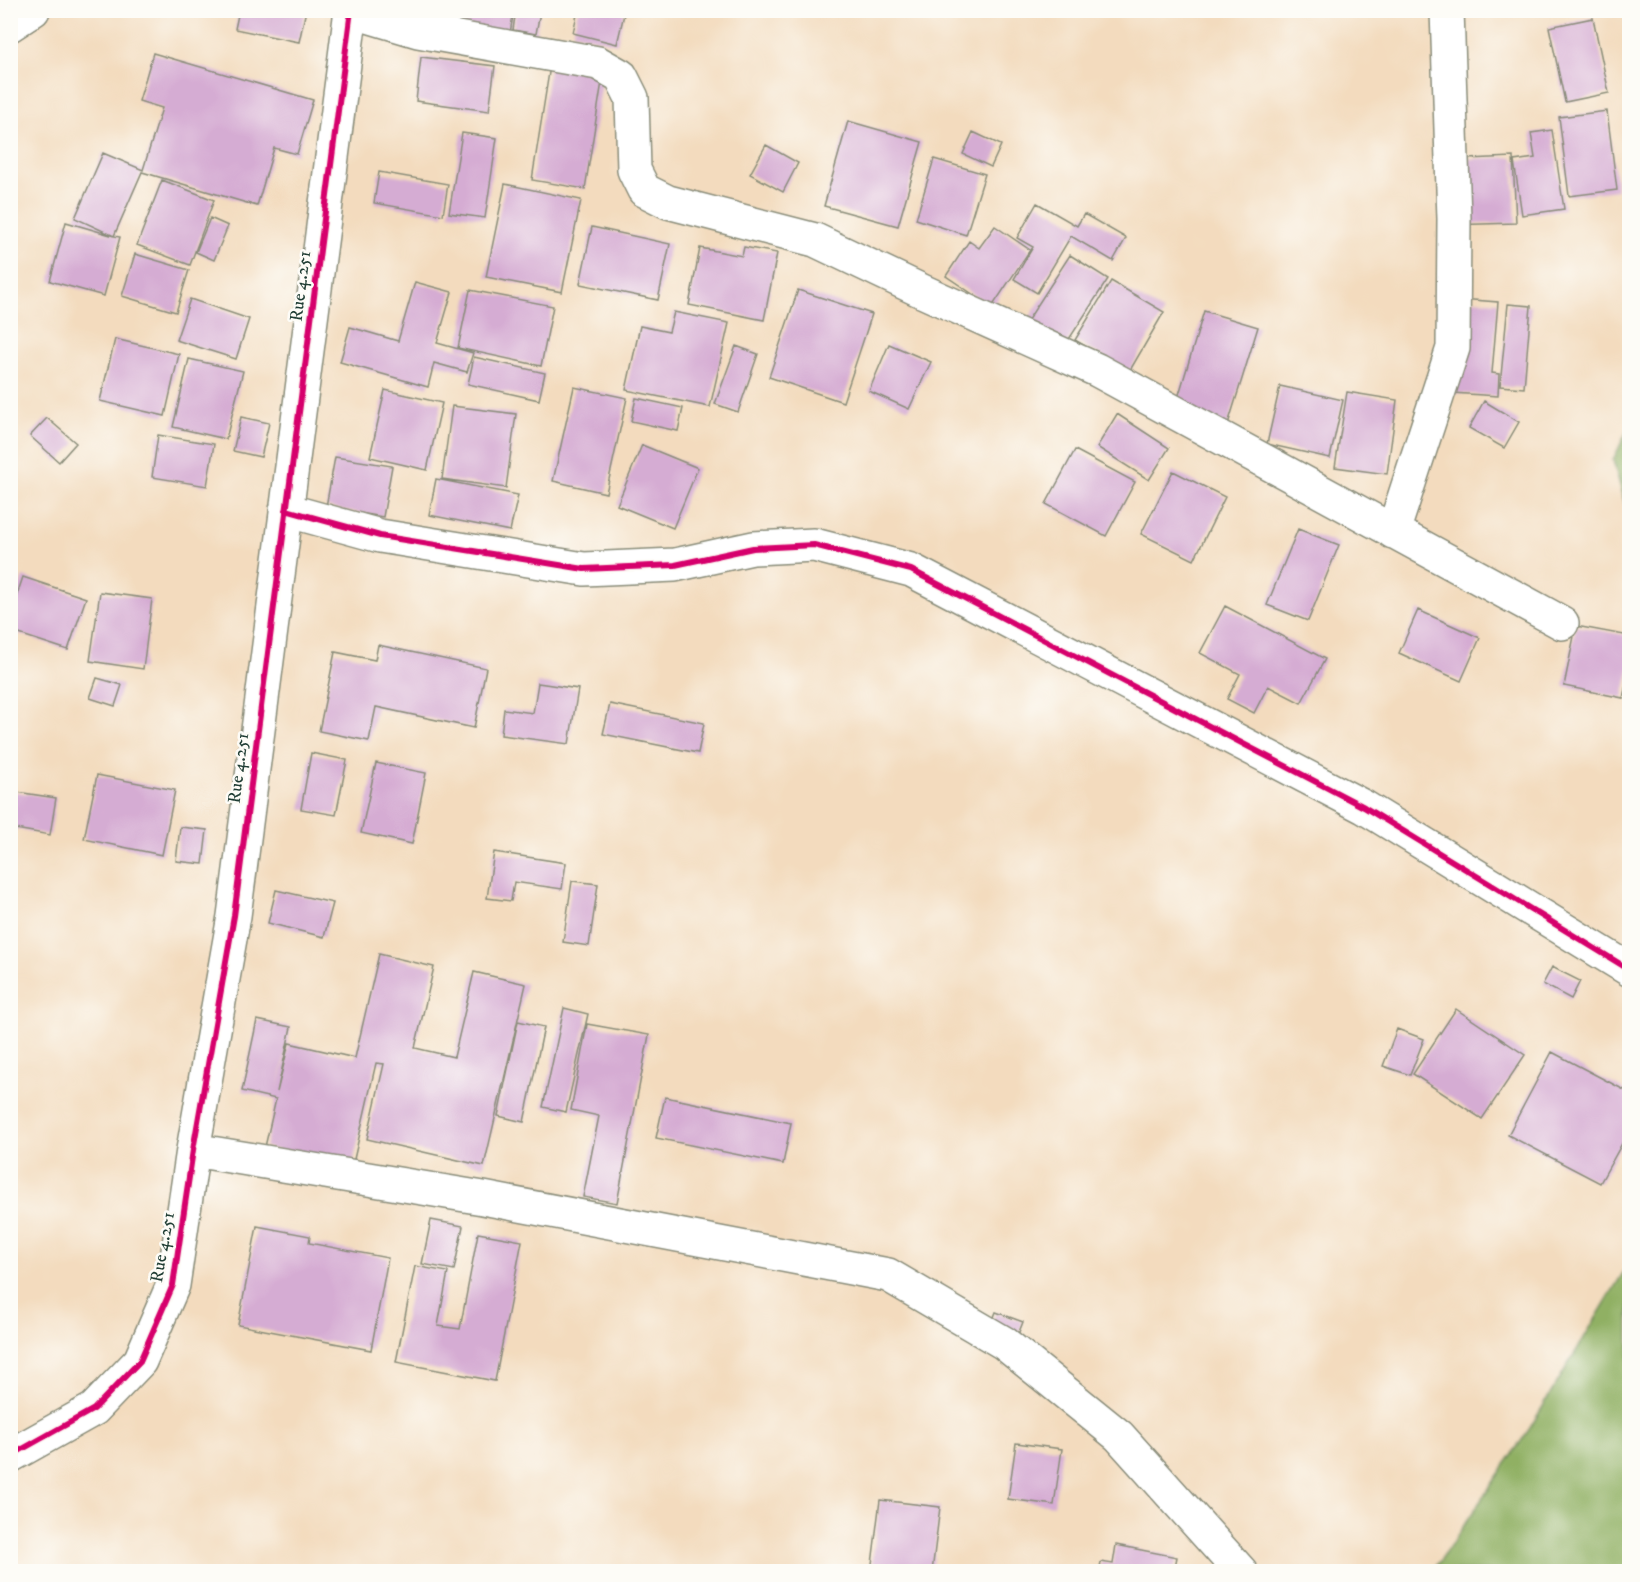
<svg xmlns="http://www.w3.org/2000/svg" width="1640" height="1582" viewBox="0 0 1640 1582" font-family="'IM FELL DW Pica',serif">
	<rect width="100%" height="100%" fill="#fdfcf7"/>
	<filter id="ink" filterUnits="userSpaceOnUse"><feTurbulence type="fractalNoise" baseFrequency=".0167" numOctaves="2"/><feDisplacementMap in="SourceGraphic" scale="12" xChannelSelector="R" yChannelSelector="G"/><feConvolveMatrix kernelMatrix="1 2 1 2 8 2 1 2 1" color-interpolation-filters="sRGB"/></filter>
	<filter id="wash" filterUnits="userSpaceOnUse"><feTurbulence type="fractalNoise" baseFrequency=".008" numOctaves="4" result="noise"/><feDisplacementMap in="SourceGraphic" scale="24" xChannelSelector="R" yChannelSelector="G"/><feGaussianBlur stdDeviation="1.35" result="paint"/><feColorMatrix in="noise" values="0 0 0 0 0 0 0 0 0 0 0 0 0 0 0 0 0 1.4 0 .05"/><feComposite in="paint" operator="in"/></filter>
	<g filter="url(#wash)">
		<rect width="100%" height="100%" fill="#f3dbbe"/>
		<path fill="#90b064" stroke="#58764c" stroke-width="1.5" d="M1629 427V518L1613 460Z
			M1629 1263V1571H1433L1530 1428Z"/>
		<g id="blocks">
			<path fill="#d5acd3" d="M239 10H306L299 42 235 29Z
				M462 10H514L510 33 459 25Z
				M516 10 540 12 536 34 513 30Z
				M578 10H625L617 44 573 33Z
				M1593 18 1609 93 1565 102 1549 27Z
				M153 53 313 100 297 154 274 148 257 206 142 172 114 236 120 237 104 296 50 281 66 222 114 236 75 218 103 153 143 170 162 108 139 101Z
				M421 57 495 66 489 111 416 101Z
				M550 66 603 75 585 189 532 180Z
				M1607 111 1617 190 1569 196 1559 117Z
				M848 121 922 142 898 226 824 206Z
				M1552 130 1564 209 1522 215 1514 161 1535 158 1531 133Z
				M973 132 1001 145 991 167 963 154Z
				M462 133 497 138 485 218 449 213Z
				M766 145 798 163 783 192 750 174Z
				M1513 157 1516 223 1447 225 1468 159Z
				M934 159 985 174 966 235 916 219Z
				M379 172 448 184 443 215 374 203Z
				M162 180 214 200 190 265 137 245Z
				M505 184 581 200 562 292 486 277Z
				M1037 203 1077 226 1084 214 1126 238 1113 261 1071 236 1037 293 1014 279 1033 247 1017 238Z
				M210 218 228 226 214 260 196 252Z
				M995 226 1030 250 992 307 946 276 969 241 979 248Z
				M592 227 670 244 658 300 580 284Z
				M744 247 777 253 764 320 689 305 700 248 742 256Z
				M135 254 189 270 176 312 122 296Z
				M1070 255 1108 279 1062 350 1024 326Z
				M1111 281 1164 312 1129 372 1075 340Z
				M415 282 452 292 437 343 473 353 467 372 434 363 428 387 340 362 350 327 398 341Z
				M470 290 553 306 541 366 458 348Z
				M798 290 872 314 843 402 769 377Z
				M190 299 249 319 236 359 176 340Z
				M1460 299 1498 302 1492 373 1499 374 1498 396 1452 393Z
				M1508 304 1531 306 1524 388 1500 386Z
				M1204 311 1258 327 1225 434 1172 418Z
				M674 312 729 323 710 407 626 390 640 326 669 332Z
				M115 339 179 354 165 416 100 401Z
				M889 344 931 362 909 409 869 391Z
				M736 346 758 354 738 412 715 404Z
				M474 357 545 373 539 400 468 384Z
				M189 359 243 371 226 439 173 427Z
				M1280 386 1343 400 1330 458 1267 444Z
				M574 387 627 398 606 493 553 481Z
				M385 390 442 403 427 470 370 457Z
				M1347 392 1397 400 1387 474 1335 467Z
				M636 398 683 408 678 431 631 421Z
				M1484 401 1519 422 1504 448 1469 428Z
				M452 406 516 414 506 488 442 479Z
				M1117 414 1169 448 1149 480 1097 447Z
				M241 417 269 423 261 457 233 451Z
				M47 418 76 443 59 462 30 436Z
				M158 435 214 444 207 486 152 477Z
				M642 445 698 468 673 528 617 505Z
				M1075 450 1135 482 1106 536 1046 504Z
				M335 457 392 466 383 517 326 507Z
				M1173 471 1225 497 1194 560 1141 534Z
				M436 479 518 495 510 531 429 515Z
				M1298 529 1339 545 1308 621 1267 605Z
				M23 577 86 598 68 650 10 631V615Z
				M100 592 152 599 143 669 90 661Z
				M1225 606 1325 659 1301 703 1268 686 1254 713 1227 699 1240 674 1200 653Z
				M1418 610 1480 638 1461 681 1399 653Z
				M1576 626 1630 636V667L1623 698 1564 686Z
				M378 645 486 668 474 728 376 707 369 741 319 731 335 652 375 660Z
				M97 678 122 685 115 706 90 698Z
				M538 683 578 689 569 744 501 735 504 709 533 713Z
				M610 704 704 723 698 753 603 734Z
				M311 753 347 760 336 815 301 809Z
				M376 763 426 773 412 844 361 833Z
				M97 775 175 790 162 855 84 839Z
				M10 791 56 798 50 835 10 828Z
				M180 827 207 830 203 864 176 861Z
				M494 852 566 863 562 889 514 882 511 901 487 898Z
				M572 881 598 884 589 946 563 942Z
				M276 890 333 903 324 937 268 923Z
				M379 954 434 967 415 1048 454 1057 474 972 526 984 484 1166 367 1139 384 1064 376 1063 352 1168 265 1147 276 1099 242 1091 257 1020 291 1027 277 1092 289 1043 355 1058Z
				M1552 967 1580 981 1571 999 1543 984Z
				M564 1008 588 1014 566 1112 543 1107Z
				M1456 1009 1525 1055 1482 1119 1413 1074Z
				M518 1021 544 1027 524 1122 498 1116Z
				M587 1024 649 1035 617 1203 583 1197 599 1116 571 1110Z
				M1397 1029 1424 1039 1410 1075 1383 1066Z
				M1552 1052 1630 1093V1129L1600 1183 1508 1135Z
				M665 1097 791 1123 783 1164 656 1138Z
				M431 1220 463 1226 454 1270 422 1264Z
				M257 1226 310 1236 309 1243 388 1258 371 1350 238 1325Z
				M478 1233 522 1241 495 1381 396 1362 415 1266 448 1272 438 1326 460 1329Z
				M996 1312 1023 1322 1015 1342 988 1332Z
				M1016 1443 1062 1449 1054 1505 1008 1499Z
				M880 1500 940 1507 932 1572H871Z
				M1116 1545 1177 1557 1174 1572H1099L1101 1562 1113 1564Z"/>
		</g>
	</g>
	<g filter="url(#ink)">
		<use href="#blocks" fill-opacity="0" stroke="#898c79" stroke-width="1.5"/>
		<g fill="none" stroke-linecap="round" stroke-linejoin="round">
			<defs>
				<path id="minor" d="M351 11 418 31 598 63 621 76 632 98 634 170 644 190 668 202 815 240 922 291 1097 370 1562 623
					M10 25 33 10
					M286 510 380 536 584 569 675 565 753 548 814 545 911 570 1364 807 1630 970
					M1393 532 1453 348 1454 219 1447 10
					M193 1150 483 1198 888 1275 1004 1343 1119 1436 1241 1572
					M10 1456 94 1409 140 1361 173 1285 193 1150 234 916 351 10"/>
			</defs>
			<use href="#minor" stroke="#898c79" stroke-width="36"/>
			<use href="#minor" stroke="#fff" stroke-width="33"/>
			<defs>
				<path id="cycleway" d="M286 510 380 536 584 569 675 565 753 548 814 545 911 570 1364 807 1630 970
					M10 1456 94 1409 140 1361 173 1285 193 1150 234 916 351 10"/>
			</defs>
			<use href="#cycleway" stroke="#fdfcf7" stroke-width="10"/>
			<use href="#cycleway" stroke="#d6006c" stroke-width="6"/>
		</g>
	</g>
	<g text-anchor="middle" stroke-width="5" stroke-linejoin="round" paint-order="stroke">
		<g font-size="18" fill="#1f3d34" stroke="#fdfcf7">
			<text transform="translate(300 286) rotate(-83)" y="6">Rue 4.251</text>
			<text transform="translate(238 768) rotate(-83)" y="6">Rue 4.251</text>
			<text transform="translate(162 1247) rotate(-80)" y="6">Rue 4.251</text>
		</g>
	</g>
	<rect width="1640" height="1582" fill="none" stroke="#fdfcf7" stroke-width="36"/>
</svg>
